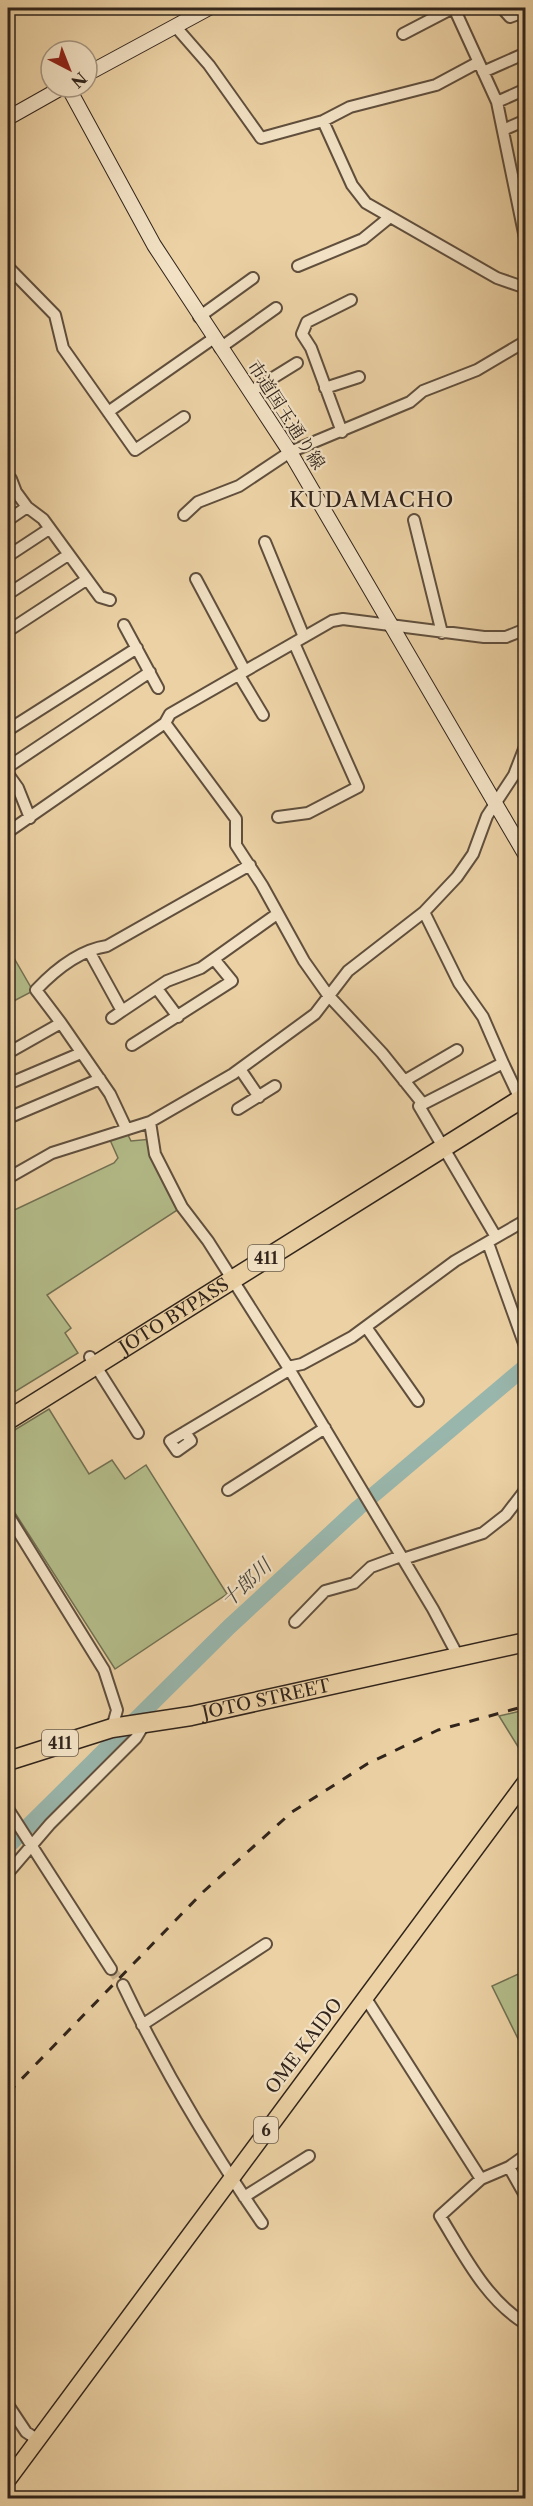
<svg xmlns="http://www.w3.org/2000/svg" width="533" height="2506" viewBox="0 0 533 2506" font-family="'Libre Caslon Text','Noto Serif JP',serif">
	<rect width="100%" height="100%" fill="#ebd1a4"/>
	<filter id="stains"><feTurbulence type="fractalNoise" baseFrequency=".00333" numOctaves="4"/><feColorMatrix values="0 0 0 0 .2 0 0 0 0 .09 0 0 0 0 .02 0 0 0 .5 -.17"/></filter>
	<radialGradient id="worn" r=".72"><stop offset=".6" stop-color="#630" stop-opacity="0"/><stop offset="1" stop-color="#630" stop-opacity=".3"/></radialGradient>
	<path fill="#b3bc89" stroke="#727052" stroke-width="1.5" d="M14 958 33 991 8 1004V961Z
		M127 1133 131 1141 152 1139 182 1207 47 1295 71 1328 65 1333 78 1353 8 1396V1239L11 1237 8 1213 114 1163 118 1158 110 1140Z
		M49 1409 89 1474 112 1460 125 1479 146 1465 227 1594 115 1669 8 1502V1434Z
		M525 1710 526 1758H525L499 1716Z
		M525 1971V2053L492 1986Z"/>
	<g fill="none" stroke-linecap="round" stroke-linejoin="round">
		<path stroke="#99b6ac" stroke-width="16" d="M8 1846 229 1627 358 1508 526 1366"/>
		<path stroke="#c6ae89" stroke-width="10" stroke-dasharray="10 5" stroke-linecap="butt" d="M111 1969 123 1985"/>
		<defs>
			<path id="street" d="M454 8 497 102 526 243
				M502 8 510 17 526 11
				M175 26 209 65 261 138 323 121 350 107 436 85 477 63
				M403 34 453 8
				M483 72 526 53
				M497 102 526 89
				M323 121 352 185 366 203 497 278 526 288
				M503 130 526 120
				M298 266 363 239 390 217
				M8 267 55 315 63 348 135 450 184 417
				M199 317 253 278
				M220 348 276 308
				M325 388 359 377
				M250 392 297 363
				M108 412 214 338
				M342 432 311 348 302 334 307 322 351 300
				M11 479 16 492 27 507 43 519 100 597 110 600
				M184 515 198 502 239 486 290 452 410 402 423 391 477 370 526 341
				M8 520 27 507
				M414 520 442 633
				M265 542 304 637
				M8 556 49 529
				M196 579 245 671
				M8 594 68 555
				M124 625 158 688
				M8 631 86 580
				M239 675 263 715
				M165 723 236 819V845L262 885 304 961 328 995 382 1053 423 1104
				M8 730 137 648
				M8 767 150 672
				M8 774 18 788 30 818
				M278 817 308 813 358 787 294 643
				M8 832 165 723 170 714 332 621 343 619 484 637H506L526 629
				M89 951 122 1011 167 981 201 968 277 914
				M158 990 178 1017
				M112 1018 122 1011
				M61 1023 36 990C54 971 80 950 107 946L250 865
				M132 1045 232 981 214 959
				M8 1053 61 1023 110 1094 126 1128
				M503 1063 520 1099
				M240 1069 259 1097
				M404 1081 457 1050
				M8 1084 81 1053
				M423 1104 503 1063 483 1017 459 983 424 912
				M423 1104 419 1106 496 1237
				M238 1109 275 1086
				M8 1118 100 1079
				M150 1122 155 1154 182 1207 208 1241 288 1367 433 1609 459 1658
				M8 1178 52 1153 150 1122 233 1074 315 1014 348 971 424 912 457 877 473 854 487 816 514 775 526 744
				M488 1243 526 1349
				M366 1327 418 1401
				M90 1357 138 1433
				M288 1367 302 1364 352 1337 455 1261 526 1220
				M185 1432 191 1441 177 1451 170 1441 185 1432 289 1370
				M228 1490 325 1428
				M8 1515 104 1670 117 1710 112 1728
				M403 1559 483 1533 506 1515 526 1489
				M295 1622 325 1591 354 1583 371 1567 401 1556
				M8 1809 111 1969
				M8 1873 50 1824 136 1738 145 1723
				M123 1985C162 2067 210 2148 262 2223
				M365 1997 481 2179
				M142 2025 266 1944
				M526 2155 509 2167 481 2179 440 2216C464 2255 486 2300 526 2324
				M509 2167 526 2197
				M244 2197 309 2156
				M8 2405 26 2432 38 2440"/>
			<path id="secondary" d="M87 74 209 8
				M68 87 154 245 290 452 526 856
				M8 118 63 87"/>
			<path id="primary" d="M8 2480 526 1781"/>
			<g id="highway">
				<path id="s1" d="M8 1420 526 1096"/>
				<path id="s2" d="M8 1761 112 1728 191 1716 526 1642"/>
			</g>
		</defs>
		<use href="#street" stroke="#604f3d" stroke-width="14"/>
		<use href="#secondary" stroke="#31241b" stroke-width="16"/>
		<use href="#primary" stroke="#31241b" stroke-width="18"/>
		<use href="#highway" stroke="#31241b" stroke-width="21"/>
		<use href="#street" stroke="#f2e1c4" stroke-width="10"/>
		<use href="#secondary" stroke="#f2e1c4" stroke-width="14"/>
		<use href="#primary" stroke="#ebd1a4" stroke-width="15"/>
		<use href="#highway" stroke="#ebd1a4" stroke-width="18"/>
		<path stroke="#31241b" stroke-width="3" stroke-dasharray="10 10" stroke-linecap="butt" d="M8 2093 203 1892 292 1812 367 1764 438 1730 526 1706"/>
	</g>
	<g text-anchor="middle" stroke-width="4.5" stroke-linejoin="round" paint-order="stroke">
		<g fill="#f2e1c4" stroke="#6b5d4e" stroke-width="1.5">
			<rect x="248" y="1245" width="36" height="26" rx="4.5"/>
			<rect x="42" y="1730" width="36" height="26" rx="4.5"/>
			<rect x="254" y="2117" width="24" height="26" rx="4.5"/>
		</g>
		<g font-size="16" font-weight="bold" fill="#31241b">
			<text x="266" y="1264">411</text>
			<text x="60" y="1749">411</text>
			<text x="266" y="2136">6</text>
		</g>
		<g font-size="18" fill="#31241b" stroke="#f2e1c4">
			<text transform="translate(286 415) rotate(57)" y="6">市道国玉通り線</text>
			<text dy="6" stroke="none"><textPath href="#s1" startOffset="196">JOTO BYPASS</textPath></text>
			<text dy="6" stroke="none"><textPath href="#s2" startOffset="266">JOTO STREET</textPath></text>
			<text transform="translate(304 2046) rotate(-53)" y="6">OME KAIDO</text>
		</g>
		<g font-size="20" font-style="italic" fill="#4b483f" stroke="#f2e1c4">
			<text transform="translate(246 1583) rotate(-43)" y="7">十郎川</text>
		</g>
		<g font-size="21" letter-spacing="1.5" fill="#31241b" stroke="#f2e1c4">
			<text x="372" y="507">KUDAMACHO</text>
		</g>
	</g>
	<rect width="533" height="2506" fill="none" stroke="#ebd1a4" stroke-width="30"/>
	<rect x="9" y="9" width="515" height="2488" fill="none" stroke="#31241b" stroke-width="3"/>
	<rect x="15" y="15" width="503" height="2476" fill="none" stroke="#31241b" stroke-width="1.5"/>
	<g transform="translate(69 69) rotate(138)"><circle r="28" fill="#f2e1c4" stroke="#a59580" stroke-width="1.5"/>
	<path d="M0-4.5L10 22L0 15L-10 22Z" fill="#8f2418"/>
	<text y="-9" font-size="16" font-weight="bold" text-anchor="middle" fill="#31241b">N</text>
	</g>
	<rect width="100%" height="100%" filter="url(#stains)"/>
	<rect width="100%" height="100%" fill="url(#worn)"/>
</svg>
